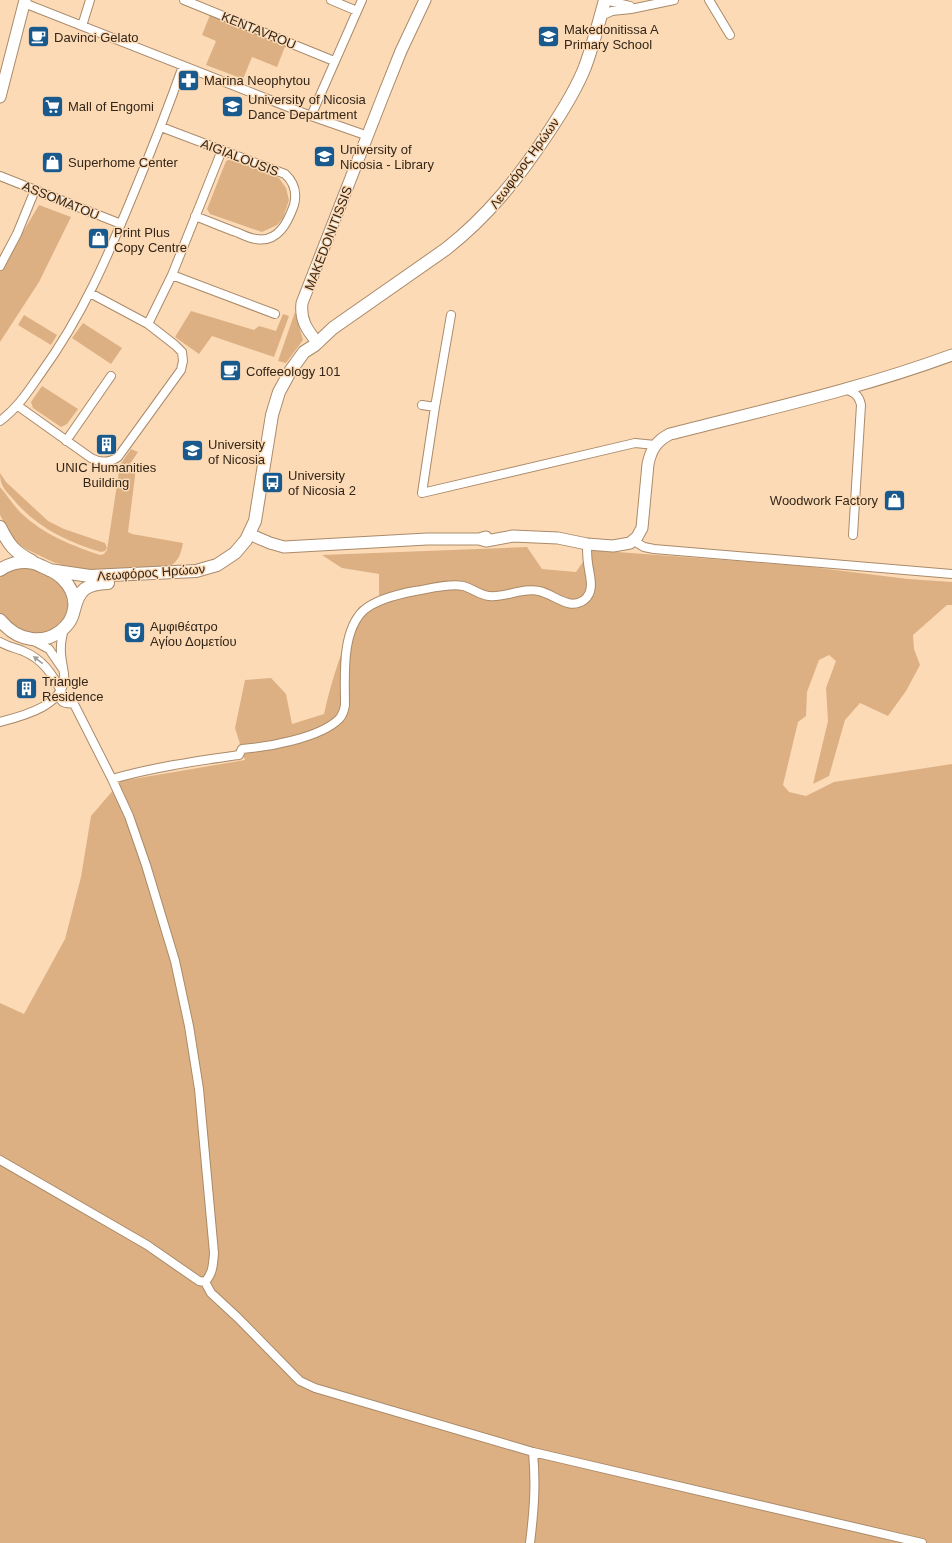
<svg xmlns="http://www.w3.org/2000/svg" width="952" height="1543" viewBox="0 0 952 1543" font-family="Arial,sans-serif">
	<rect width="100%" height="100%" fill="#fcdab6"/>
	<path fill="#dcb082" d="M210 15 286 44 277 67 252 57 243 79 206 65 216 41 202 35Z
		M231 159 279 178 286 188 289 200 283 218 277 225 262 232 210 214 207 209 226 161Z
		M39 205 71 217 39 282 0 342V271Z
		M191 311 254 330 259 326 276 331 283 314 289 316 274 357 212 336 199 354 175 337Z
		M295 312 303 340 286 363 278 361Z
		M24 315 57 335 51 345 18 325Z
		M83 323 122 348 111 364 72 338Z
		M42 386 78 409 67 424 61 427 33 408 31 402Z
		M131 449 138 452 130 464 136 468 128 532 132 534 183 543C181 553 179 562 168 567L93 570 68 567 53 562 26 549 14 541 0 515V487C7 495 13 505 21 513 43 534 72 546 100 555L104 554 107 550 120 465Z
		M0 473 6 482 48 521 64 529 105 543 107 548 105 551 101 552C67 542 36 527 13 499 5 490 0 486 0 473Z
		M527 547 542 569 576 572 591 550 803 566 908 579 952 582V605H947L913 635 914 649 920 665 906 691 888 716 860 703 845 720 829 776 813 784 828 721 826 688 836 661 829 655 819 660 807 692 806 716 798 722 783 785 789 792 806 796 834 782 952 764V1543H0V1003L24 1014 65 939 81 877 91 816 121 781 245 760 235 728 245 680 271 678 286 694 292 724 324 714C332 677 345 642 359 607L379 597V574L342 568 322 555Z
		M32 567C39 570 51 574 57 579 73 595 73 617 53 629 49 632 44 634 39 634 24 633 11 623 0 615V578L10 569Z"/>
	<g fill="none" stroke-linecap="round" stroke-linejoin="round">
		<defs>
			<path id="street" d="M184 0 334 61
				M331 0 357 11
				M605 0 630 6
				M709 0 730 35
				M24 3 311 116 368 136
				M601 16 612 11 631 9 674 0
				M82 26 90 0
				M311 116 362 0
				M161 127 285 174C294 182 297 193 294 205 288 222 278 243 256 239 248 238 240 233 233 231 220 226 208 221 195 216
				M0 176 121 224
				M0 266 17 234 35 190
				M172 275 275 314
				M451 315 435 407 422 493 635 443 655 445
				M148 324 172 275 222 150
				M844 389C854 392 859 395 861 405L853 535
				M422 405 435 407
				M18 406 91 458C100 463 109 463 118 457L181 370 183 361 182 352 175 345 148 324 90 293
				M0 421C18 408 29 390 41 373 83 315 108 256 135 190 152 149 168 108 183 66
				M66 441 111 376
				M634 541 644 547 654 549 952 574
				M32 640 49 649 62 668
				M0 642C9 647 15 648 23 651 42 659 52 673 61 691
				M58 696C65 706 64 702 74 704L112 779 129 816 146 865 175 961 189 1026 199 1089 214 1253C213 1265 213 1273 205 1282
				M0 722C23 716 67 705 64 674 63 665 60 656 61 646 61 640 63 634 64 628
				M112 779C154 767 197 761 239 755L242 749C268 747 320 738 339 719 343 715 344 711 345 705 345 677 341 631 364 610 377 599 399 594 415 591 428 589 450 583 463 586 472 588 479 595 489 596 506 598 522 587 539 591 554 594 569 611 584 600 596 591 589 574 588 563 587 557 587 550 587 544
				M0 1160 147 1245 199 1281 205 1282
				M205 1282 211 1293 238 1318 293 1374 300 1381 315 1388 533 1452 922 1543
				M530 1543C534 1510 536 1485 533 1452"/>
			<path id="secondary" d="M0 97 25 0
				M317 342C307 330 300 320 302 303L383 96 401 51 425 0
				M249 534 270 543 284 547 427 539H479L486 537
				M479 539 486 541 513 536 558 538 587 544 613 546 630 543 637 537 642 528 648 464C651 450 656 441 670 434 764 410 860 389 952 355"/>
			<path id="primary" d="M0 527C9 545 14 552 32 561
				M0 570C11 562 28 559 41 566 48 569 56 572 62 578 101 616 39 668 0 620
				M49 570 90 576 196 571 217 565 235 553 246 540 255 521 272 415 279 392 291 370 304 352 315 345 333 328 446 249C488 216 519 177 548 133 562 112 576 90 585 67 593 45 599 22 605 0
				M74 610C79 589 86 584 108 583"/>
		</defs>
		<use href="#street" stroke="#aa8a69" stroke-width="10"/>
		<use href="#secondary" stroke="#aa8a69" stroke-width="13"/>
		<use href="#primary" stroke="#aa8a69" stroke-width="14"/>
		<use href="#street" stroke="#fff" stroke-width="8"/>
		<use href="#secondary" stroke="#fff" stroke-width="11"/>
		<use href="#primary" stroke="#fff" stroke-width="12"/>
	</g>
	<defs><path id="oneway-solid" d="M-6-.8H1V-3.2L6.5 0L1 3.2V.8H-6Z"/></defs>
	<use fill="#a39d98" href="#oneway-solid" transform="translate(38 660) rotate(-143)"/>
	<defs>
		<symbol id="school-square" viewBox="-11 -11 22 22"><rect x="-9" y="-9" width="18" height="18" rx="4" fill="#18598e" stroke="#fcdab6"/><path d="M0-5L7-2L0 1L-7-2ZM-4 1L0 2.5L4 1V4Q0 6-4 4Z" fill="#fff"/></symbol>
		<symbol id="cafe-square" viewBox="-11 -11 22 22"><rect x="-9" y="-9" width="18" height="18" rx="4" fill="#18598e" stroke="#fcdab6"/><path d="M-5.5-4.5H6V0H3Q3 3.5 0 3.5H-2.5Q-5.5 3.5-5.5 0ZM3-3.2v2h1.7v-2ZM-6 4.5H4V6H-6Z" fill="#fff"/></symbol>
		<symbol id="pharmacy-square" viewBox="-11 -11 22 22"><rect x="-9" y="-9" width="18" height="18" rx="4" fill="#18598e" stroke="#fcdab6"/><path d="M-2-6h4v4h4v4h-4v4h-4v-4h-4v-4h4Z" fill="#fff"/></symbol>
		<symbol id="supermarket-square" viewBox="-11 -11 22 22"><rect x="-9" y="-9" width="18" height="18" rx="4" fill="#18598e" stroke="#fcdab6"/><path d="M-6-5.5h2.5l.6 2H6L4.5 2H-2.5L-4.4-4H-6ZM-1.5 3.2a1.3 1.3 0 1 0 .1 0ZM3 3.2a1.3 1.3 0 1 0 .1 0Z" fill="#fff"/></symbol>
		<symbol id="university-square" viewBox="-11 -11 22 22"><rect x="-9" y="-9" width="18" height="18" rx="4" fill="#18598e" stroke="#fcdab6"/><path d="M0-5L7-2L0 1L-7-2ZM-4 1L0 2.5L4 1V4Q0 6-4 4Z" fill="#fff"/></symbol>
		<symbol id="shop-square" viewBox="-11 -11 22 22"><rect x="-9" y="-9" width="18" height="18" rx="4" fill="#18598e" stroke="#fcdab6"/><path d="M-5-2.5h2.3a2.7 3.5 0 0 1 5.4 0H5L5.5 6h-11ZM-1.5-2.5h3a1.5 2.3 0 0 0-3 0Z" fill="#fff"/></symbol>
		<symbol id="building-square" viewBox="-11 -11 22 22"><rect x="-9" y="-9" width="18" height="18" rx="4" fill="#18598e" stroke="#fcdab6"/><path d="M-4-6H4V6H1V3H-1V6H-4ZM-2.5-4.3h1.7v1.8h-1.7ZM.8-4.3h1.7v1.8H.8ZM-2.5-1h1.7V.8h-1.7ZM.8-1h1.7V.8H.8Z" fill="#fff"/></symbol>
		<symbol id="bus-square" viewBox="-11 -11 22 22"><rect x="-9" y="-9" width="18" height="18" rx="4" fill="#18598e" stroke="#fcdab6"/><path d="M-5-6H5V4H4V6H2V4H-2V6H-4V4H-5ZM-3.5-4V0h7V-4ZM-3.5 1.2v1.5H-2V1.2ZM2 1.2v1.5H3.5V1.2Z" fill="#fff"/></symbol>
		<symbol id="theatre-square" viewBox="-11 -11 22 22"><rect x="-9" y="-9" width="18" height="18" rx="4" fill="#18598e" stroke="#fcdab6"/><path d="M-5-5.5Q0-4 5-5.5V0Q5 5 0 6Q-5 5-5 0ZM-3.3-2.5H-1v1.5H-3.3ZM1-2.5H3.3v1.5H1ZM-2.8 1Q0 5.5 2.8 1Z" fill="#fff"/></symbol>
	</defs>
	<g fill-rule="evenodd">
		<use href="#school-square" x="536" y="24" width="25" height="25"/>
		<use href="#cafe-square" x="26" y="24" width="25" height="25"/>
		<use href="#pharmacy-square" x="176" y="68" width="25" height="25"/>
		<use href="#supermarket-square" x="40" y="94" width="25" height="25"/>
		<use href="#university-square" x="220" y="94" width="25" height="25"/>
		<use href="#university-square" x="312" y="144" width="25" height="25"/>
		<use href="#shop-square" x="40" y="150" width="25" height="25"/>
		<use href="#shop-square" x="86" y="226" width="25" height="25"/>
		<use href="#cafe-square" x="218" y="358" width="25" height="25"/>
		<use href="#building-square" x="94" y="432" width="25" height="25"/>
		<use href="#university-square" x="180" y="438" width="25" height="25"/>
		<use href="#bus-square" x="260" y="470" width="25" height="25"/>
		<use href="#shop-square" x="882" y="488" width="25" height="25"/>
		<use href="#theatre-square" x="122" y="620" width="25" height="25"/>
		<use href="#building-square" x="14" y="676" width="25" height="25"/>
	</g>
	<g text-anchor="middle" stroke-width="3" stroke-linejoin="round" paint-order="stroke">
		<g font-size="13" fill="#332619" stroke="#fcdab6" text-anchor="start">
			<text x="564" y="34">Makedonitissa A<tspan x="564" dy="15">Primary School</tspan></text>
			<text x="54" y="42">Davinci Gelato</text>
			<text x="204" y="85">Marina Neophytou</text>
			<text x="248" y="104">University of Nicosia<tspan x="248" dy="15">Dance Department</tspan></text>
			<text x="68" y="111">Mall of Engomi</text>
			<text x="340" y="154">University of<tspan x="340" dy="15">Nicosia - Library</tspan></text>
			<text x="68" y="167">Superhome Center</text>
			<text x="114" y="237">Print Plus<tspan x="114" dy="15">Copy Centre</tspan></text>
			<text x="246" y="376">Coffeeology 101</text>
			<text x="208" y="449">University<tspan x="208" dy="15">of Nicosia</tspan></text>
			<text x="106" y="472" text-anchor="middle">UNIC Humanities<tspan x="106" dy="15">Building</tspan></text>
			<text x="288" y="480">University<tspan x="288" dy="15">of Nicosia 2</tspan></text>
			<text x="878" y="505" text-anchor="end">Woodwork Factory</text>
			<text x="150" y="631">Αμφιθέατρο<tspan x="150" dy="15">Αγίου Δομετίου</tspan></text>
			<text x="42" y="686">Triangle<tspan x="42" dy="15">Residence</tspan></text>
		</g>
		<g font-size="13" fill="#332619" stroke="#fcdab6">
			<text transform="translate(259 30) rotate(22)" y="5">KENTAVROU</text>
			<text transform="translate(240 157) rotate(21)" y="5">AIGIALOUSIS</text>
			<text transform="translate(524 163) rotate(-54)" y="5">Λεωφόρος Ηρώων</text>
			<text transform="translate(61 200) rotate(22)" y="5">ASSOMATOU</text>
			<text transform="translate(328 238) rotate(-69)" y="5">MAKEDONITISSIS</text>
			<text transform="translate(151 572) rotate(-4)" y="5">Λεωφόρος Ηρώων</text>
		</g>
	</g>
</svg>
